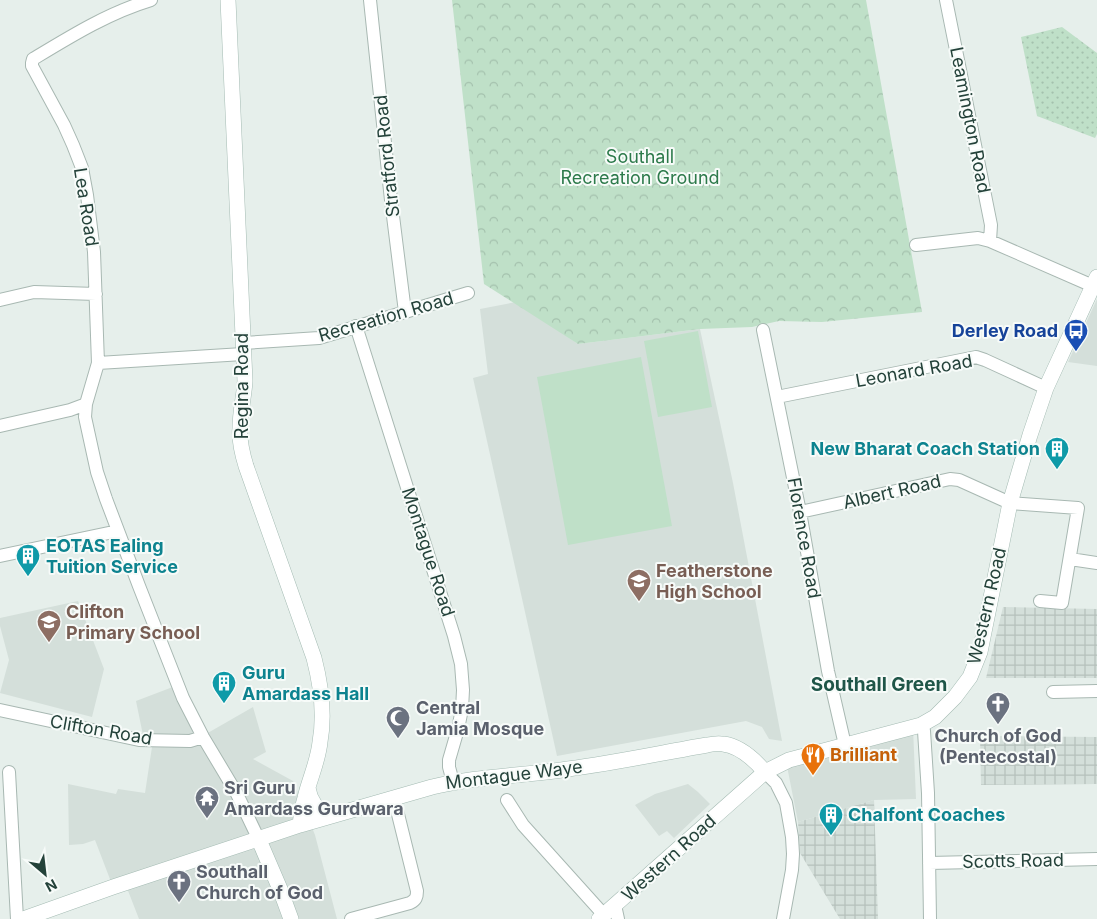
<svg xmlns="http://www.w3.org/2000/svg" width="1097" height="919" viewBox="0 0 1097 919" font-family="Inter,sans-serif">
	<defs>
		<pattern id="industrial-grid" width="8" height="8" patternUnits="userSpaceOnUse" patternTransform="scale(1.25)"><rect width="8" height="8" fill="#d4dfda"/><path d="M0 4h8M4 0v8" fill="none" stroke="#b6c1bc"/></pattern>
		<pattern id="park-crowns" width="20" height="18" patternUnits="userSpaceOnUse" patternTransform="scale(1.25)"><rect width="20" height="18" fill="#bfe0c8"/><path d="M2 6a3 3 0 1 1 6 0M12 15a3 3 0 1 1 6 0" fill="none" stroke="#a4c1ad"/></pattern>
		<pattern id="garden-dots" width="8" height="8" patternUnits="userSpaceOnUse" patternTransform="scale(1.25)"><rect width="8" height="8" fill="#bfe0c8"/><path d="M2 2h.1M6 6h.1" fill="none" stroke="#a4c1ad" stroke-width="1.8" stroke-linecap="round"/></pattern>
	</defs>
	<rect width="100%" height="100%" fill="#e6efeb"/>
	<path fill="#d4dfda" d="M1097 299V366L1068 362Z
		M516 302 578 344 700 329 733 483 782 741 769 739 762 727 746 721 557 756 473 378 488 374 480 309Z
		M78 601 104 669 92 717 0 693 9 660 0 626V618Z
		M178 685 206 734 253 707 266 752 253 759 293 781 315 835 337 919H139L125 883 113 887 95 840 83 844 69 845 68 784 116 794 118 789 145 793 152 747 145 745 136 701Z
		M913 728 916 799 874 800 798 822 785 756Z
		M688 784 698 792 710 804 674 838 667 831 659 836 635 805 655 794Z"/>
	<path fill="url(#industrial-grid)" d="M1003 607 1097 609V678H986Z
		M980 736 1097 737V784L981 785Z
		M874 800 878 919H840L800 853 798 822Z"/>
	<path fill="#bfe0c8" d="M698 331 712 407 658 417 644 341Z
		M641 357 672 526 568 545 537 377Z"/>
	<path fill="url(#park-crowns)" d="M452 0H866L922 312 822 322 779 321 752 327 700 329 578 344 484 284Z"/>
	<path fill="url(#garden-dots)" d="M1062 27 1097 53V134L1095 138 1037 116 1021 37Z"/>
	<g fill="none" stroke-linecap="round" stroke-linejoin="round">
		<defs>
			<path id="street" d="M151 0C108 13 71 36 33 59L32 63V66L64 125 73 145 82 168 87 195 94 252 98 363 86 404 85 417 97 472 106 499 139 586 183 698 203 737 237 794 259 840
				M370 0 391 200 405 312
				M946 0 991 225 990 241
				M916 245 978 238 990 241 1093 286
				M0 300 34 292 96 294
				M356 326 454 636 461 664 463 690 462 709 458 729 449 760V767L453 782
				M763 330 800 512 828 671 845 745
				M243 343 319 338 468 293
				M98 363 243 354
				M777 397 976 357 985 360 1046 388
				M0 426 70 410 86 404
				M800 512 950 479 959 480 1010 503 1078 508 1062 603 1040 601
				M0 556 118 531
				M1070 559 1097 563
				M1053 692 1097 691
				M0 710 139 740 190 741 203 737
				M921 725 924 731 928 793 930 919
				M9 772 17 919
				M765 772 776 783 786 803 792 837 793 854 792 870 783 919
				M507 800 523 825 604 915
				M929 863 1097 859
				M615 905 618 919
				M351 919 410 903C416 900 417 897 417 891L394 798"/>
			<path id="secondary" d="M228 0 245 381C244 397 240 412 240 428 239 441 242 453 246 466L314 658C321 685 325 714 320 742 318 762 309 780 305 798 302 807 301 816 300 825
				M308 788C310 801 317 809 327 817
				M259 840 280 889 291 919
				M23 919 113 887 300 825 432 787C477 776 522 776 568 769 614 763 661 753 707 745 712 744 718 743 723 744 740 746 754 759 765 772
				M599 919 765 772 789 760 921 725 935 717 955 697 970 677 980 652 1010 503 1030 435 1046 388 1097 277"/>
		</defs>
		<use href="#street" stroke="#a8b8b2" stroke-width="14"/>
		<use href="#secondary" stroke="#a4bbb3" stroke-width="16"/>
		<use href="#street" stroke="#fff" stroke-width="12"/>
		<use href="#secondary" stroke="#fff" stroke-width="15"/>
	</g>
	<defs>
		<symbol id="bus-pin" viewBox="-11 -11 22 30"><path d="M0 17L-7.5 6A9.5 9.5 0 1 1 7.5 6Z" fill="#1a4fb4" stroke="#f7fbf9"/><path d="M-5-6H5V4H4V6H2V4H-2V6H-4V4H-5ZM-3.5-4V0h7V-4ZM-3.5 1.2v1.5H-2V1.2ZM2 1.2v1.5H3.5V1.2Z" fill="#fff"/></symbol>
		<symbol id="building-pin" viewBox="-11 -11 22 30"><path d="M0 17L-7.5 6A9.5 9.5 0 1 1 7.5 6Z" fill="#0f9aa8" stroke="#f7fbf9"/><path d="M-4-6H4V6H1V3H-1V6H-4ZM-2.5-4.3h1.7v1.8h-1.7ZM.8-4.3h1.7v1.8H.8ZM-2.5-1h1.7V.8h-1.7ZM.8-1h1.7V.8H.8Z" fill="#fff"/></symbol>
		<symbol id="school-pin" viewBox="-11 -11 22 30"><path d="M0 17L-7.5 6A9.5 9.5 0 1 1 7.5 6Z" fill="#8d6e63" stroke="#f7fbf9"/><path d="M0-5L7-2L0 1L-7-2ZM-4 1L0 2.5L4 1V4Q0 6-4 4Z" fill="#fff"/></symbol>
		<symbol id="church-pin" viewBox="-11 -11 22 30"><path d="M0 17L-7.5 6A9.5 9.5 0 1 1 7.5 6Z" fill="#6b7280" stroke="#f7fbf9"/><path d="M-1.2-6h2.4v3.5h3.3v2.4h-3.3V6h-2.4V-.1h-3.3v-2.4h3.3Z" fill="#fff"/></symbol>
		<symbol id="mosque-pin" viewBox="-11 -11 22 30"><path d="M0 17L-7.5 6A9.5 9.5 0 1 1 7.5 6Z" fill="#6b7280" stroke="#f7fbf9"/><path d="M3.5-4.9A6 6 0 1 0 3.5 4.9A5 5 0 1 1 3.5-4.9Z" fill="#fff"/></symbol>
		<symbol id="restaurant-pin" viewBox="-11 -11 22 30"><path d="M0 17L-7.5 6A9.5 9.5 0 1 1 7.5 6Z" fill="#e8710a" stroke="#f7fbf9"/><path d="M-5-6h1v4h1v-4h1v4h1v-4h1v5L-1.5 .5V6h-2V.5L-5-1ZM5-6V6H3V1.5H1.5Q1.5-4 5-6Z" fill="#fff"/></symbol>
		<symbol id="temple-pin" viewBox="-11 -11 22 30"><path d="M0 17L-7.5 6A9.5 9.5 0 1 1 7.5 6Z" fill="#6b7280" stroke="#f7fbf9"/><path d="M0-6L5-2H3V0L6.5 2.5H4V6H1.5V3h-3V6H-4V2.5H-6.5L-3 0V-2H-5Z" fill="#fff"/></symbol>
	</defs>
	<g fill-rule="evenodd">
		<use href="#bus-pin" x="1062" y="317" width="28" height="38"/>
		<use href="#building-pin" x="1043" y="435" width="28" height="38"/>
		<use href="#building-pin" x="14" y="542" width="28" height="38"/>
		<use href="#school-pin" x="625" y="567" width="28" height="38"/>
		<use href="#school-pin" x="35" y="608" width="28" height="38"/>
		<use href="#building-pin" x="210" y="669" width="28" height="38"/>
		<use href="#church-pin" x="984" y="690" width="28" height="38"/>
		<use href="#mosque-pin" x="384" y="704" width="28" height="38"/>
		<use href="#restaurant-pin" x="799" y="741" width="28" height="38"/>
		<use href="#temple-pin" x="193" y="784" width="28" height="38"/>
		<use href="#building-pin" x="817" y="801" width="28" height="38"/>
		<use href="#church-pin" x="165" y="868" width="28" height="38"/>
	</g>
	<g text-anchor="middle" stroke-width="4" stroke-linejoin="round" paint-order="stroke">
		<g font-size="18" fill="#24423a" stroke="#f7fbf9">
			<text transform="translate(970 120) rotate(79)" y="6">Leamington Road</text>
			<text transform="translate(387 156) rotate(-96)" y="6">Stratford Road</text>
			<text transform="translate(86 207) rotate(81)" y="6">Lea Road</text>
			<text transform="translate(386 317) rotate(-16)" y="6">Recreation Road</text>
			<text transform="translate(914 371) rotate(-10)" y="6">Leonard Road</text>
			<text transform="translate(242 386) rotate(-90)" y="6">Regina Road</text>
			<text transform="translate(892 492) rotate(-13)" y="6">Albert Road</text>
			<text transform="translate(804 538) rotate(80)" y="6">Florence Road</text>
			<text transform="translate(428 552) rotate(72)" y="6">Montague Road</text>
			<text transform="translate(987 606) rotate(-77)" y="6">Western Road</text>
			<text transform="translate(101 730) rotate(10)" y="6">Clifton Road</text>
			<text transform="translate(514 775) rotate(-7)" y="6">Montague Waye</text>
			<text transform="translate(669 858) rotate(-42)" y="6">Western Road</text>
			<text transform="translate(1013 861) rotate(-1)" y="6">Scotts Road</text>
		</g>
		<g font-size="18" fill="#2d7a4b" stroke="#f7fbf9">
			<text x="640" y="163">Southall<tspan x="640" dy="21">Recreation Ground</tspan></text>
		</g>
		<g font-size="18" font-weight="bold" fill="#164399" stroke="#f7fbf9" text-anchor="end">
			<text x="1058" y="337">Derley Road</text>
		</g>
		<g font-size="18" font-weight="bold" fill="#0d838f" stroke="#f7fbf9" text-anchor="start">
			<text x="1040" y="455" text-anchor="end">New Bharat Coach Station</text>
			<text x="46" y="552">EOTAS Ealing<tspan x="46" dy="21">Tuition Service</tspan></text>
			<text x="242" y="679">Guru<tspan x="242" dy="21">Amardass Hall</tspan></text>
			<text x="848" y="821">Chalfont Coaches</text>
		</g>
		<g font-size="18" font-weight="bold" fill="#785e54" stroke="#f7fbf9" text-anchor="start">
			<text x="656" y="577">Featherstone<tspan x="656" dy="21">High School</tspan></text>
			<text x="66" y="618">Clifton<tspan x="66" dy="21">Primary School</tspan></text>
		</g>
		<g font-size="18" font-weight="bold" fill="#5b616d" stroke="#f7fbf9" text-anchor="start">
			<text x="416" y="714">Central<tspan x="416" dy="21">Jamia Mosque</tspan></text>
			<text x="998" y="742" text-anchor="middle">Church of God<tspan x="998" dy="21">(Pentecostal)</tspan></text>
			<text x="224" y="794">Sri Guru<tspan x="224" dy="21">Amardass Gurdwara</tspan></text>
			<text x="196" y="878">Southall<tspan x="196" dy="21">Church of God</tspan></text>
		</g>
		<g font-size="18" font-weight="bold" fill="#c56008" stroke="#f7fbf9" text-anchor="start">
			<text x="830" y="761">Brilliant</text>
		</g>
		<g font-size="19" font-weight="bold" fill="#1f5548" stroke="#f7fbf9">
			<text x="879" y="691">Southall Green</text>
		</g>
	</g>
	<g transform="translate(45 874) rotate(152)" stroke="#f7fbf9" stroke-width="4" paint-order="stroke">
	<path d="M0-4L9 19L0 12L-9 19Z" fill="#24423a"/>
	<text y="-8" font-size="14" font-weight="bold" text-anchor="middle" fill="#24423a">N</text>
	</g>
</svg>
